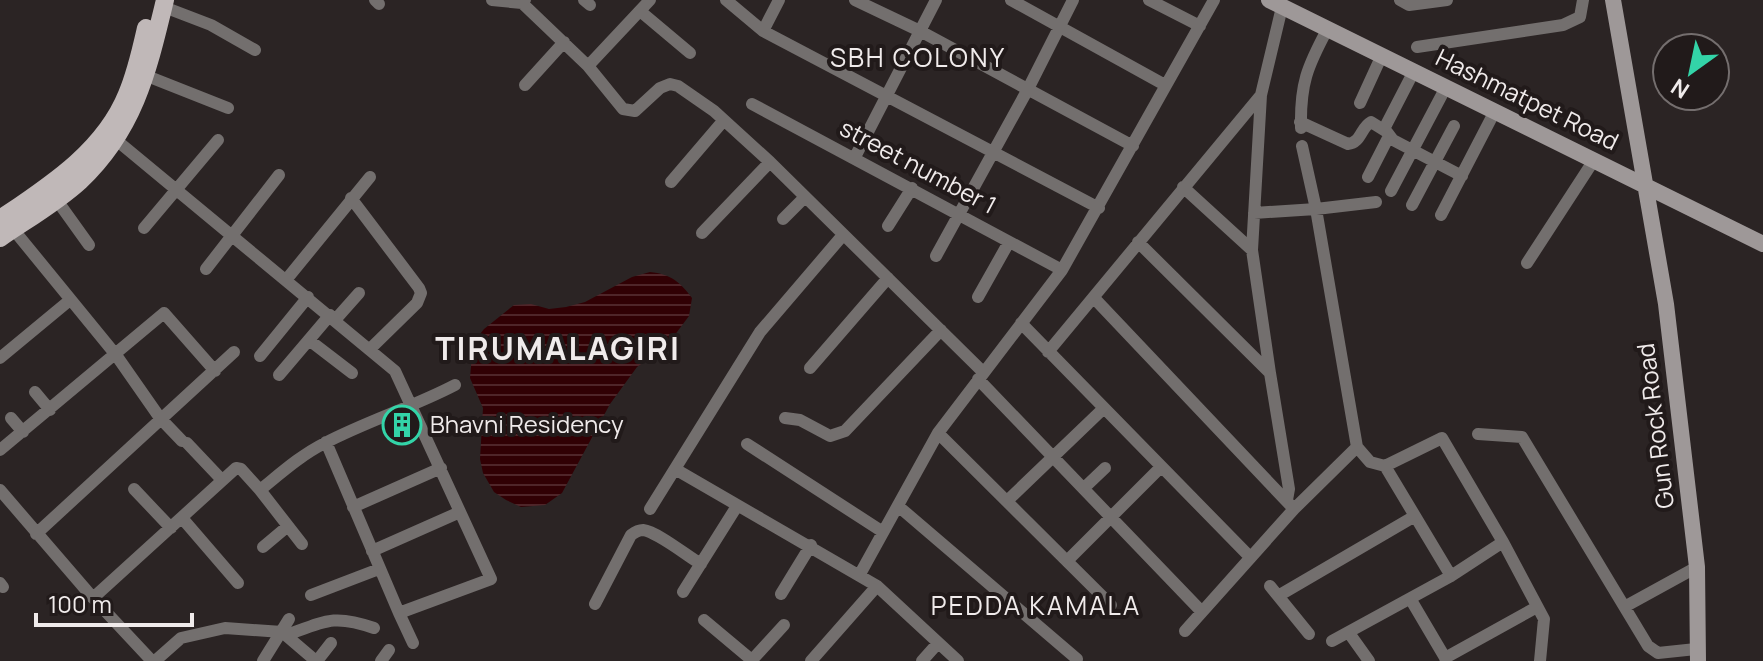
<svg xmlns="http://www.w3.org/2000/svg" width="1763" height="661" viewBox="0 0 1763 661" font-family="Manrope,sans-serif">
	<defs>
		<pattern id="water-rules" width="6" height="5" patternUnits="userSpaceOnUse" patternTransform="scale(2)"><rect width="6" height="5" fill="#310004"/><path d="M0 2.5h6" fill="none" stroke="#4f2529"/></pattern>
	</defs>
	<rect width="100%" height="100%" fill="#2b2424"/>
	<path fill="url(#water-rules)" d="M650 272C671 274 680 282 692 298L689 316 668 344 637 367 610 404 562 493 545 505 521 507 506 500 494 492 483 473 480 459 483 408 470 378 473 343 484 329 514 305 531 304 549 309 566 307 585 302 632 277Z"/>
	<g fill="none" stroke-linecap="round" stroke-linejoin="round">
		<path stroke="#736f6e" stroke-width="12" d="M375 0 379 4
			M492 0 522 3 525 0
			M584 0 590 5
			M726 0 763 31 1099 208
			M855 0 920 31 1133 146
			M1011 0 1165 85
			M1149 0 1200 26
			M1400 0 1409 5 1447 0
			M522 3 588 66 623 109 635 111 660 88 670 84 678 86 714 111 770 162 983 372
			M164 7 211 25 255 50
			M640 11 690 53
			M763 31 779 0
			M1417 47 1563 25 1580 17 1583 0
			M588 66 650 0
			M147 76 228 108
			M525 85 564 42
			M1360 103 1382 55
			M752 104 1062 270
			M1300 122 1348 144C1361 143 1361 127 1371 122L1387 132 1393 140 1462 176
			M1301 128C1300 84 1307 67 1328 28
			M1384 129 1414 71
			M115 139 395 371 491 579 399 613 413 643
			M855 157 936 0
			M1368 177 1389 136
			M671 182 724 120
			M1183 187 1252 250
			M1391 191 1446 87
			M351 198 419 288 421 293 417 303 370 349
			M56 199 89 245
			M1412 205 1454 126
			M1254 213 1316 209 1376 202
			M1441 215 1495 111
			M783 219 805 197
			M888 226 912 188
			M144 228 218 140
			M13 229 116 355 160 418 182 441
			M702 233 770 162
			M1138 242 1270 373 1252 250 1261 95
			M936 256 1028 89 1073 0
			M1527 263 1594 160
			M206 269 279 175
			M286 280 370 177
			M978 297 1009 242
			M1094 298 1294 509
			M335 320 359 293
			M1021 323 1250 557
			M309 340 352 373
			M1048 352 1261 95 1282 7
			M260 356 308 297
			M0 358 70 300
			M810 368 888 278
			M1270 373 1289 489 1287 500
			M279 375 330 315
			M978 379 1202 612
			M35 392 50 410
			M11 418 23 432
			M785 418 800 420 830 436 845 431 941 330
			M938 433 1111 605
			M1478 434 1522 437 1648 646 1658 653 1696 649
			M326 442 399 613
			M187 443 222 480
			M747 444 883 532
			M1357 447 1370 462 1385 466 1442 438 1503 542 1544 619 1540 661
			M0 450 164 313 215 371
			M1385 466 1451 576 1503 542
			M675 469 877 586 958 661
			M1084 488 1105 468
			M134 489 171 528
			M0 490 93 598 236 468 241 469 260 490C281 473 301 455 325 443 367 421 413 407 455 385
			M260 490 302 544
			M1007 501 1104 408
			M898 506 1077 659
			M353 507 441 468
			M650 509 760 332 843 235
			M182 518 238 583
			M36 534 234 352
			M263 547 288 526
			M372 551 460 512
			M1067 561 1161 467
			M860 574 938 433 1062 270 1214 0
			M0 583 3 587
			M1270 586 1309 634
			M683 592 737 506
			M781 594 811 545
			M311 595 379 569
			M1278 596 1415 516
			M93 598 152 661
			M1411 600 1447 661
			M595 604 631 535C635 532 638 530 643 530 658 532 687 556 701 564
			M1626 606 1697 567
			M704 620 753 661
			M1185 631 1294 509 1357 447 1316 209 1302 146
			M1349 633 1369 661
			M287 635C325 621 334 614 374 628
			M1332 641 1451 576
			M1445 658 1537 607
			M752 660 784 625
			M155 661 181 638 225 628 282 632 316 661
			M263 661 289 619
			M317 661 331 643
			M381 661 389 650
			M811 661 877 586
			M922 661 938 643"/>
		<path stroke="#9e9898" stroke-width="16" d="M1269 0 1763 244
			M1613 0 1666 304 1697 567 1698 661"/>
		<path stroke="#c0b8b8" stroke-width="18" d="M0 219C49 186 104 151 127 94 136 73 141 50 146 28
			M0 238C26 220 56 203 80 181 135 129 148 70 165 0"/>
	</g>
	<defs>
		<symbol id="building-ring" viewBox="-11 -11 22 22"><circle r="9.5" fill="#211a1a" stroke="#33d4a8" stroke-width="1.5"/><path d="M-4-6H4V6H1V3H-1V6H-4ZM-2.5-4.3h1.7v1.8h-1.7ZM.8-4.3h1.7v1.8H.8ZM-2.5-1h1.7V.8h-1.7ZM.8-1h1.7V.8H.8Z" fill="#33d4a8"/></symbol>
	</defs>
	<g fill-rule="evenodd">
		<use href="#building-ring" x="380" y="403" width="44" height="44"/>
	</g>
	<g text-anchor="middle" stroke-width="8" stroke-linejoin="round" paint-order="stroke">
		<g font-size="24" fill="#f0ebeb" stroke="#211a1a">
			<text transform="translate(1527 100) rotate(26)" y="8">Hashmatpet Road</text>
			<text transform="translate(918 167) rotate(28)" y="8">street number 1</text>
			<text transform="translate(1656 426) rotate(-97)" y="8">Gun Rock Road</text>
		</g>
		<g font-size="24" fill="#f0ebeb" stroke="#211a1a" text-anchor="start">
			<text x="430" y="433">Bhavni Residency</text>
		</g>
		<g font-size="26" letter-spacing="2" fill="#f0ebeb" stroke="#211a1a">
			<text x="918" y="67">SBH COLONY</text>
			<text x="1036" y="615">PEDDA KAMALA</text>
		</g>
		<g font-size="32" font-weight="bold" letter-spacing="2" fill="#f0ebeb" stroke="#211a1a">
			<text x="558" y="360">TIRUMALAGIRI</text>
		</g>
	</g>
	<g transform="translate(1691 72) rotate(213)"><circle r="38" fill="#211a1a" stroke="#746e6e" stroke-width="2"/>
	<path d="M0-6L14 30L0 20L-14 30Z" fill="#33d4a8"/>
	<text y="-12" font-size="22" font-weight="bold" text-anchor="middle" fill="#f0ebeb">N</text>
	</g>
	<path d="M36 613v12h156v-12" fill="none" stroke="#f0ebeb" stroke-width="4"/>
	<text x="48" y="613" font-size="24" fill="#f0ebeb" stroke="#211a1a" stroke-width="6" paint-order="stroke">100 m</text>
</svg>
